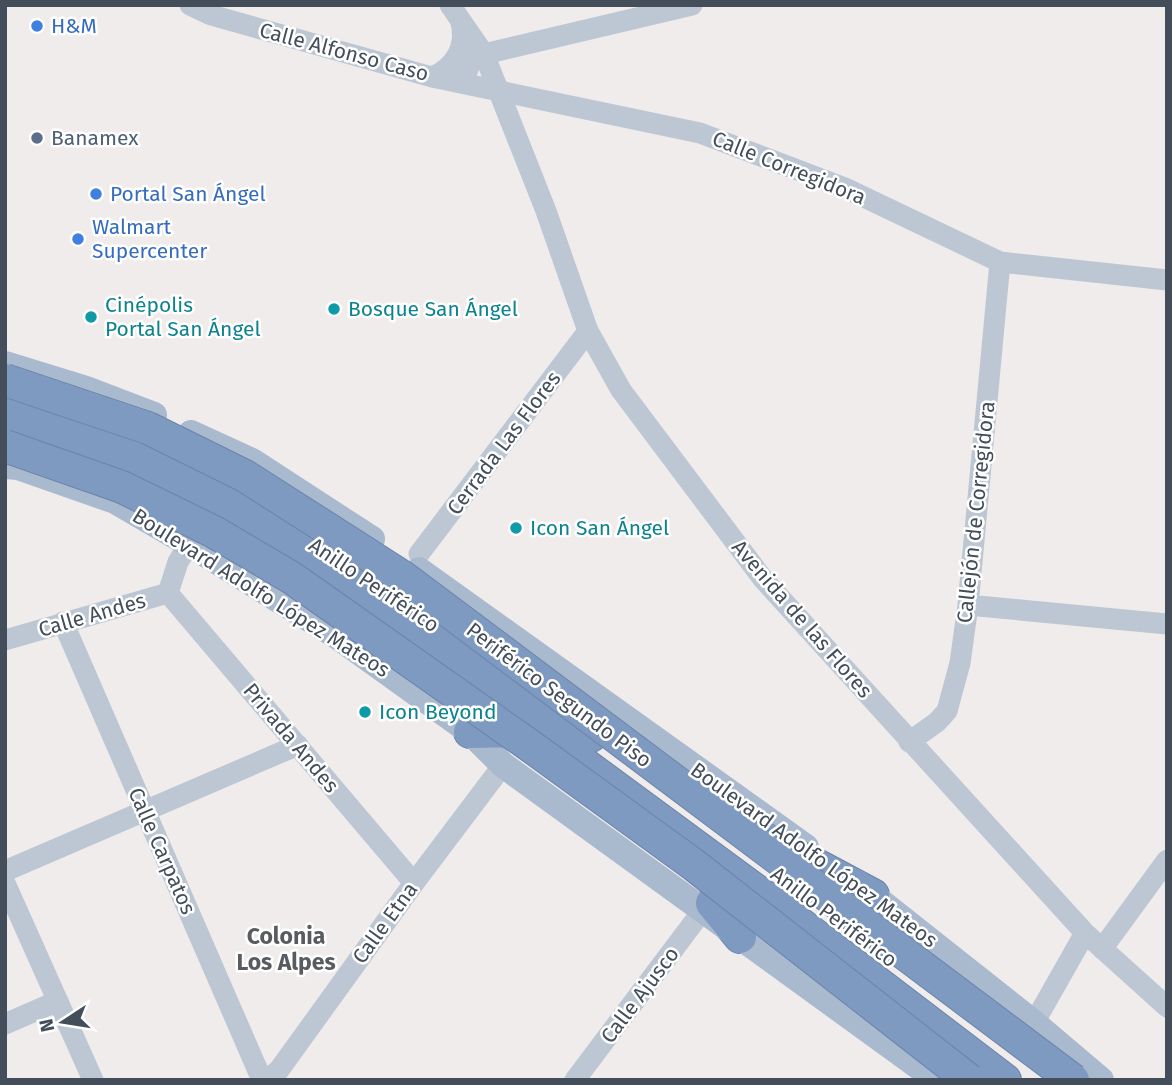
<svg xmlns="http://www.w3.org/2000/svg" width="1172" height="1085" viewBox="0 0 1172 1085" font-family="'Fira Sans',sans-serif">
	<rect width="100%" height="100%" fill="#efeceb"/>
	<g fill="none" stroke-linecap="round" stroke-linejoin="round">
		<defs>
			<path id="highway" d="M5 400 138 445 236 493 391 595 591 736
				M5 424 129 470 224 512 379 613 765 897 1005 1080
				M470 732 525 731
				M766 838 873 895
				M712 903 740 937"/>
		</defs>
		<use href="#highway" stroke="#6a84ab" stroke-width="34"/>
		<path stroke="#bdc7d3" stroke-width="21" d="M190 5 211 15 432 77 700 133 845 188 1000 262 1167 280
			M450 5 484 54 546 211 588 331 621 390 763 579 1085 933 1167 1007
			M432 77C456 67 468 45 460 19
			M466 84C465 69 470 60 484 54L692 5
			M419 554 588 331
			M168 593 414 883
			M168 593 178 562 189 544
			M968 605 1167 624
			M63 622 262 1080
			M5 640 168 593
			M909 742 937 722 947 711 960 663 968 605 1000 262
			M5 871 298 745
			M5 883 93 1080
			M1102 949 1167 860
			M1034 1023 1085 933
			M5 1024 58 1001
			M266 1080 279 1070 414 883 503 765
			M575 1080 703 910"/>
		<path stroke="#a9b9ce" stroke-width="26" d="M5 364 86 389 154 415
			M191 433 252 461 372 539
			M5 466 18 467 115 501 189 544 338 637 470 732 503 765 937 1080
			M419 570 806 847
			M857 883 1034 1023 1101 1080"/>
		<use href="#highway" stroke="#7f9ac0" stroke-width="32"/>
		<defs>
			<path id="highway-bridge" d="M5 380 148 428 245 476 403 577 1073 1080
				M5 446 122 487 214 532 292 578 529 745 694 865 969 1080"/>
		</defs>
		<use href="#highway-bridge" stroke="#6a84ab" stroke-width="34" stroke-linecap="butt"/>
		<use href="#highway-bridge" stroke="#7f9ac0" stroke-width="32"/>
	</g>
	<g fill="#3f7fe0" stroke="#fff" stroke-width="2.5">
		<circle cx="37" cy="26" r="7"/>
		<circle cx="96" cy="194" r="7"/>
		<circle cx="78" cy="239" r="7"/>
	</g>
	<circle fill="#5c6f8a" stroke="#fff" stroke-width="2.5" cx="37" cy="138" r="7"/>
	<g fill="#0f9aa8" stroke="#fff" stroke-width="2.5">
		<circle cx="334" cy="309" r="7"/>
		<circle cx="91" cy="317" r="7"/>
		<circle cx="516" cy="528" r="7"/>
		<circle cx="365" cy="712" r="7"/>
	</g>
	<g text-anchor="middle" stroke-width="5" stroke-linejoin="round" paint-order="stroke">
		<g font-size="21" fill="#366cbe" stroke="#fff" text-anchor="start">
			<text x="51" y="33">H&amp;M</text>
			<text x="110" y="201">Portal San Ángel</text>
			<text x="92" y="234">Walmart<tspan x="92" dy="24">Supercenter</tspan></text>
		</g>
		<g font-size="21" fill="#434e5a" stroke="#fff">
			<text transform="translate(344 52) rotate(15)" y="7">Calle Alfonso Caso</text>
			<text transform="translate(789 168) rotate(22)" y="7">Calle Corregidora</text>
			<text transform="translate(504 443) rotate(-53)" y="7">Cerrada Las Flores</text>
			<text transform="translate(976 512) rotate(-84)" y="7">Callejón de Corregidora</text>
			<text transform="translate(374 585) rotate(34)" y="7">Anillo Periférico</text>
			<text transform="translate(261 593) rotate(32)" y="7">Boulevard Adolfo López Mateos</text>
			<text transform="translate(92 615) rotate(-16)" y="7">Calle Andes</text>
			<text transform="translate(802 619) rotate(49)" y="7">Avenida de las Flores</text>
			<text transform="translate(559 695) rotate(37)" y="7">Periférico Segundo Piso</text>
			<text transform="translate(291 738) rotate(50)" y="7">Privada Andes</text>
			<text transform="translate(162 851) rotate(66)" y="7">Calle Carpatos</text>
			<text transform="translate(814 855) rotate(36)" y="7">Boulevard Adolfo López Mateos</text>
			<text transform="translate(834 917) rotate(37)" y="7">Anillo Periférico</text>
			<text transform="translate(385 923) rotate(-54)" y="7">Calle Etna</text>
			<text transform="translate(640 995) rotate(-53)" y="7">Calle Ajusco</text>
		</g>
		<g font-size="21" fill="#4e5e75" stroke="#fff" text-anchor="start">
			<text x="51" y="145">Banamex</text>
		</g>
		<g font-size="21" fill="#0d838f" stroke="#fff" text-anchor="start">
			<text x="105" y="312">Cinépolis<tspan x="105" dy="24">Portal San Ángel</tspan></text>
			<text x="348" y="316">Bosque San Ángel</text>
			<text x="530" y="535">Icon San Ángel</text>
			<text x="379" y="719">Icon Beyond</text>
		</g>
		<g font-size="23" font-weight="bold" fill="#585c61" stroke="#fff">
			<text x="286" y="944">Colonia<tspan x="286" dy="26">Los Alpes</tspan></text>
		</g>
	</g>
	<rect width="1172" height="1085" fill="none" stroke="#434e5a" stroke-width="14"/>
	<g transform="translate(63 1022) rotate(258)" stroke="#ffffff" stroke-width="5" paint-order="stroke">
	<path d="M0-5L12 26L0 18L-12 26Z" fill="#434e5a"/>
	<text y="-10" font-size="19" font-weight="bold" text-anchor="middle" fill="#434e5a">N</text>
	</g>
</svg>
